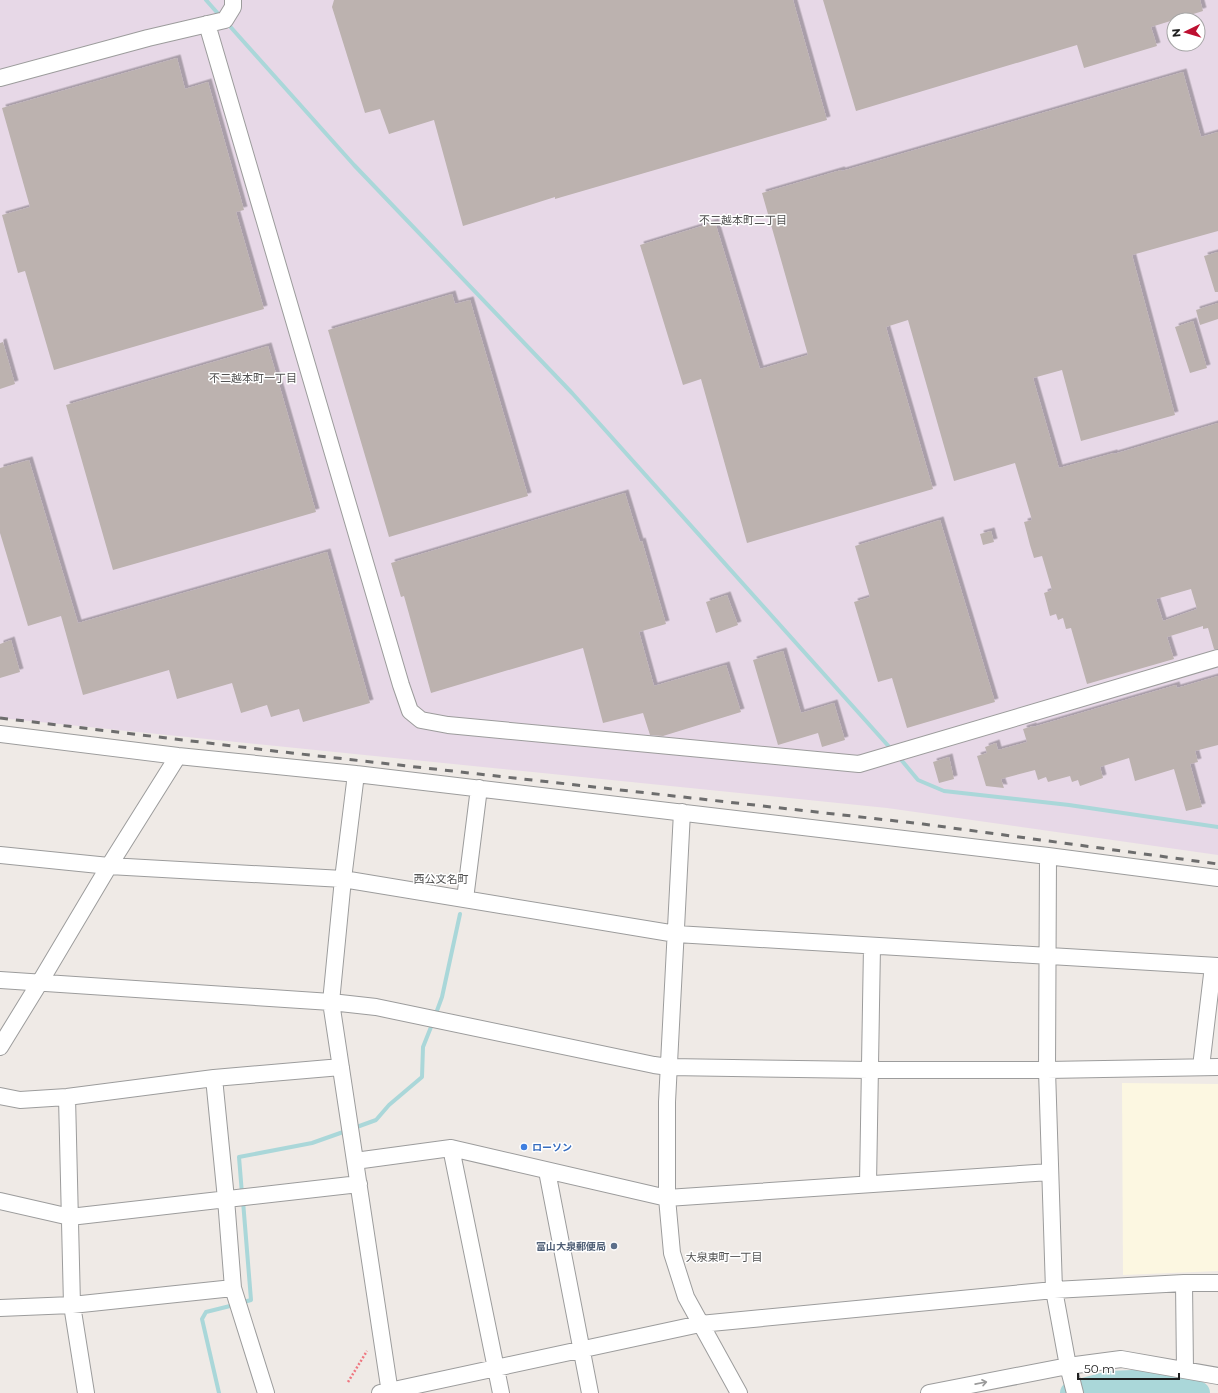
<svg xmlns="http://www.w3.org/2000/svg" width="1218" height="1393" viewBox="0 0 1218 1393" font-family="Montserrat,'Noto Sans JP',sans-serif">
	<defs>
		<filter id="shadow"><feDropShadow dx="3.5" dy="-3.5" stdDeviation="0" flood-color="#0004"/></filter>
	</defs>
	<rect width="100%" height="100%" fill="#efeae6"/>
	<path fill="#e7d8e7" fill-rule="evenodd" d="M0 0H1218V855L887 808 0 718ZM1174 20H1198V44H1174Z"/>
	<path fill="#fcf7e1" d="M1122 1083 1218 1084V1271L1123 1275Z"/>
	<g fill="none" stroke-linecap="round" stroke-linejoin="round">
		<path stroke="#aad7d9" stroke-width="4" d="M206 0 221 17
			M227 23 354 165 572 393 892 750
			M898 756 918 780 944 791 1069 805 1218 827
			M435 1016 442 997 460 914
			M354 1128 376 1120 389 1105 422 1077 423 1047 433 1022
			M242 1194 239 1157 312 1143 346 1131
			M240 1303 251 1300 243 1201
			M219 1393 202 1319 206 1312 234 1305"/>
		<path stroke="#aad7d9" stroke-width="24" d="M1072 1393 1109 1383 1157 1381 1198 1393"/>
	</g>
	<path fill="#bcb2af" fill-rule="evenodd" filter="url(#shadow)" d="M334 0H793L827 120 555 199V197L463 226 434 120 389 134 380 109 365 113 332 7Z
		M823 0H1200L1203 11 1151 27 1157 46 1084 68 1077 45 856 111Z
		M177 58 185 89 208 82 244 210 236 212 264 309 54 370 25 271 18 273 2 215 30 207 2 108Z
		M1183 72 1201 137 1218 132V231L1132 255 1175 415 1081 441 1062 370 1033 378 1059 468 1114 453V454L1218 423V649H1214L1208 628 1203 629V626L1167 637 1174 659 1087 684 1071 628 1066 629 1063 618 1058 620 1056 614 1050 616 1044 593 1052 590 1042 556 1034 558 1030 545 1024 522 1032 520 1015 463 954 481 908 320 886 327 933 489 747 543 701 379 683 385 640 245 715 222 760 369 808 355 762 193 841 170 842 171ZM1191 589 1197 609 1163 621 1156 599Z
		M1218 252V292H1215L1204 256Z
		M452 294 455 304 470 300 528 496 389 537 328 330Z
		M1218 303V319L1200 325 1196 310Z
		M1193 321 1207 368 1190 373 1175 327Z
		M3 342 15 384 0 389V343Z
		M268 346 316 512 113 570 66 405Z
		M29 460 78 623 327 552 370 703 303 722 299 709 271 717 267 705 241 713 232 683 177 699 169 670 83 695 61 616 28 626 0 533V468Z
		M625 493 640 542 642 541 666 624 639 632 654 686 726 665 741 712 663 736 650 735 643 713 603 723 583 648 431 693 404 596 401 597 391 563Z
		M940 520 995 702 907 728 892 678 878 682 854 602 870 597 855 546Z
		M991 531 994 542 983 545 980 534Z
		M727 595 738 625 716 633 706 602Z
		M11 640 20 672 0 678V644Z
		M783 651 801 713 834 703 845 740 822 747 818 733 778 745 753 660Z
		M1218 676V745L1195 751 1198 762 1190 764 1202 807 1186 811 1174 769 1135 781 1129 758 1100 767 1103 778 1080 786 1078 780 1072 782 1070 776 1048 782 1046 777 1038 780 1035 770 1001 779 1004 788 986 786 977 756 987 753 985 747 996 743 998 750 1027 742 1023 729 1033 726V727L1176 685 1177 688Z
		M949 757 954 779 939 783 933 762Z"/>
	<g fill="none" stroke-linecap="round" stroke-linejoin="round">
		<defs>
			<path id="minor" d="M207 24 401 685 410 711 421 720 448 725 859 764 1218 658
				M0 78 148 38 225 20 233 7V0
				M0 734 178 756 356 774 1048 856 1218 878
				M356 774 343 879 331 1002 390 1393
				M682 812 667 1102V1198L672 1253 686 1297 739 1393
				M0 855 109 866 343 879 676 934 1218 966
				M1048 856 1047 1070 1054 1290 1068 1366 1075 1393
				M465 899 479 788
				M0 980 331 1002 376 1007 654 1065 669 1067 869 1070H1047L1218 1067
				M0 1047 40 982 109 866 178 756
				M1201 1067 1213 966
				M214 1078 226 1199 233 1288 266 1393
				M0 1096 20 1100 67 1097 214 1078 341 1067
				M67 1097 72 1305 86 1393
				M451 1148 501 1393
				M355 1161 451 1148 667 1198 1050 1172
				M547 1171 590 1393
				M868 1184 872 946
				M0 1201 70 1217 359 1184
				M1184 1283 1185 1370
				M0 1308 72 1305 233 1288
				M380 1393 700 1324 1054 1290 1184 1283H1218
				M929 1393 1068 1366 1121 1359 1218 1376"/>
		</defs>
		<use href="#minor" stroke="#9c9c9c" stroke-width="18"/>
		<path stroke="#ef7781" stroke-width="2.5" stroke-dasharray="2 2" stroke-linecap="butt" d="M348 1382 367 1351"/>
		<use href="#minor" stroke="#fff" stroke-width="16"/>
		<path stroke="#6d6d6d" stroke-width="3" stroke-dasharray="8 8" stroke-linecap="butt" d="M0 718 283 752 923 824 1218 864"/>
	</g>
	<defs><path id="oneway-shaft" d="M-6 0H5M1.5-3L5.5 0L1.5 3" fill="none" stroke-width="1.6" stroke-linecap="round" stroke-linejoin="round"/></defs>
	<use stroke="#9a9a9a" href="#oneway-shaft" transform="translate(981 1383) rotate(-11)"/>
	<circle fill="#3f7fe0" stroke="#fff" stroke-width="1.5" cx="524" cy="1147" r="4"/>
	<circle fill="#5c6f8a" stroke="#fff" stroke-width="1.5" cx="614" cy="1246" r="4"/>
	<g text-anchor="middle" stroke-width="3" stroke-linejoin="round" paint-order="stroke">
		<g font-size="10" font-weight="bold" fill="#366cbe" stroke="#fff" text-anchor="start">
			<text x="532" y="1151">ローソン</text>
		</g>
		<g font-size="10" font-weight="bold" fill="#4e5e75" stroke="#fff" text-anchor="end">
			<text x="606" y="1250">富山大泉郵便局</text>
		</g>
		<g font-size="11" fill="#525252" stroke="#fff">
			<text x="743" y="224">不二越本町二丁目</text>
			<text x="253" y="382">不二越本町一丁目</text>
			<text x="441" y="883">西公文名町</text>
			<text x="724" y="1261">大泉東町一丁目</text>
		</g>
	</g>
	<g transform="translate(1186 32) rotate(265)"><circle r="19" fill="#ffffff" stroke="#a5a5a5"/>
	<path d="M0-3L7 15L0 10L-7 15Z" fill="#bd1031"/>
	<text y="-6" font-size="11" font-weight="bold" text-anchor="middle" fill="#1f1f1f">N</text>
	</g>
	<path d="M1078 1373v6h101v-6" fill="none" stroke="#1f1f1f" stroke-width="2"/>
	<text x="1084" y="1373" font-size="12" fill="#1f1f1f" stroke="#ffffff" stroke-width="3" paint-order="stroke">50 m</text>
</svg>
